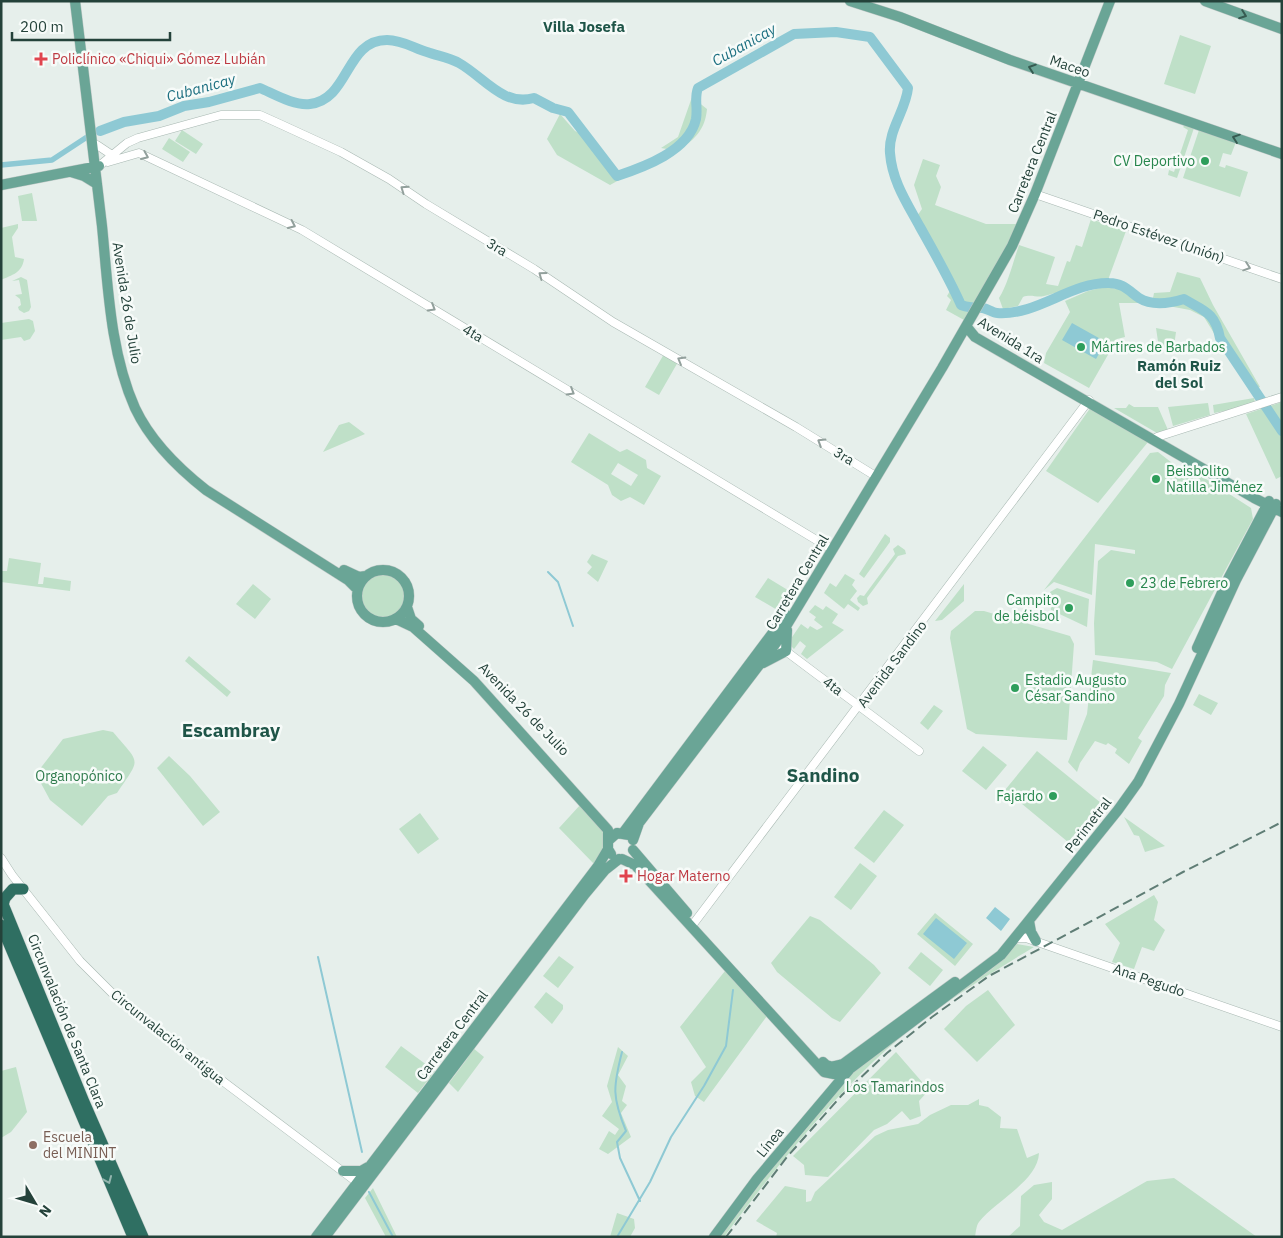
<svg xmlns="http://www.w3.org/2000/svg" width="1283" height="1238" viewBox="0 0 1283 1238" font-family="'IBM Plex Sans',sans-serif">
	<rect width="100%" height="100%" fill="#e6efeb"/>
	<path fill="#bfe0c8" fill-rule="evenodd" d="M1180 35 1211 46 1195 94 1164 84Z
		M692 97 707 109C705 130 695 139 678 151L661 148 678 137Z
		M560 114 575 131 591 138 612 163 621 179 610 185 557 155 547 139Z
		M1185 125 1194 128 1177 178 1168 175 1169 170 1174 172 1188 130 1183 127Z
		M182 130 203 144 196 154 175 141Z
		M1199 130 1236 142 1231 155 1223 153 1219 166 1225 168 1226 165 1248 172 1240 197 1183 178Z
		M169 138 190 152 183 162 162 149Z
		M923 159 940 165 936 176 941 187 935 205 986 224H1019L964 320 946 310 951 300 947 296 954 284 917 216 922 209 914 185Z
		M32 193 37 221H22L18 196Z
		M1091 219 1126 231 1108 280 1098 279 1061 293C1054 292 1051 295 1044 296 1037 298 1031 294 1023 297L1018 306 1003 309 999 298C1008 284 1013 262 1019 245L1055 257 1046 284 1058 286 1067 261 1070 262 1076 245 1082 247Z
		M18 224V228L12 237 15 257 24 259C22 273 12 275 1 280V228Z
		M1177 272 1200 278 1213 305 1260 387 1249 390 1204 317 1190 310 1152 303 1154 293 1170 292Z
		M21 277 27 280 31 307 29 311 24 313 19 310 18 307 21 305 20 299 15 295 22 294 19 280 12 281Z
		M1104 287 1126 290 1142 303H1119L1125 337 1117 339 1089 388 1044 363 1046 353 1070 312 1065 301 1088 291Z
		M29 319 33 321 35 331 30 339 24 341 21 337 1 340V323Z
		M1156 328 1176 332 1174 346 1159 348Z
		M664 354 678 362 659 395 645 387Z
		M1254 398 1255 402 1239 408 1214 413 1213 405Z
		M1282 402V476L1276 479 1246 414Z
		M1208 403 1210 415 1173 426 1168 407Z
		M1129 404 1134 407H1158L1168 430 1157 433 1114 408H1126Z
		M1091 407 1148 442 1098 503 1046 471Z
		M349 422 365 434 323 452 339 425Z
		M589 433 620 452 627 449 646 460 647 468 661 476 644 505 630 497 621 501 612 495 608 485 571 462ZM618 463 638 475 631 486 611 474Z
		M1158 452 1185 473 1192 470 1251 508 1253 519 1172 669 1157 662 1095 655 1094 623 1098 561 1111 550 1135 554V550L1095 544 1092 595 1054 582 1044 590 1150 453Z
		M885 534 890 538V542L864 578 859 574Z
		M898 545 905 550 906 554 898 556 867 598 868 604 863 606 858 602 857 598 860 595 864 596 895 554 893 549Z
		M592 554 608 561 598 582 587 573 592 567 587 562Z
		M9 558 41 563 38 584H43L44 577 71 581 70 591 1 582V571H7Z
		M359 597a24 24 0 1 1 48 0a24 24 0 1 1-48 0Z
		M845 574 855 580 852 585 857 591 850 600 860 608 858 611 848 604 844 609 824 593 830 583 836 587Z
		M768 578 791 592 779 611 755 597Z
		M253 584 271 599 255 619 236 604Z
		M964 584V601L942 620 935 621Z
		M1057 588 1089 599 1087 627 1051 610 1050 592Z
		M815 605 823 610 826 606 838 614 832 623 844 630 807 659 801 654 806 646 800 641 794 649 788 643 801 624 808 629 810 626 817 630 823 627 814 620 816 617 809 612Z
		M975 611H984L1070 636 1074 644 1067 740 976 734 967 729 950 638 951 631Z
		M189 656 231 692 227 697 185 661Z
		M1093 660 1171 673 1165 685 1164 696 1138 738 1142 741 1129 764 1115 753 1117 749 1108 743 1106 745 1095 741 1080 763 1077 772 1068 762 1087 714Z
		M1199 694 1218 703 1211 715 1193 705Z
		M934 705 943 711 928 730 920 723Z
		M103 730 113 732C141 765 141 757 117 793L108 796 82 826 50 800 36 774 63 739Z
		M983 746 1007 765 986 790 962 771Z
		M1037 751 1101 803 1068 842 1005 790Z
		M169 756 190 776 220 812 203 826 157 768Z
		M581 804C601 826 615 836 594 864L559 828Z
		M884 810 904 825 874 863 854 848Z
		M420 813 439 839 418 854 399 829Z
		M1124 817 1165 846 1145 852 1139 836 1134 835Z
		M860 863 877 876 851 910 834 897Z
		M1154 895 1158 902 1154 920 1165 930 1154 951 1142 947 1134 969 1112 962 1120 943 1105 924Z
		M935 913 973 944 955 966 917 934Z
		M810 916 820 920 874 965 881 973 840 1022 832 1018 777 972 771 963Z
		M1017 944 1034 947C979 980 921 1016 874 1061 818 1114 770 1175 724 1237H718L751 1191 843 1081 865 1061 993 968Z
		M921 952 943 970 930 986 908 968Z
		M559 956 574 967 558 988 543 976Z
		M725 971 767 1016 704 1102 695 1096 691 1082 706 1067 680 1027Z
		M988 990 1015 1025 977 1062 944 1029 966 1006Z
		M546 992 563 1005V1009L552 1024 534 1007Z
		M401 1046 435 1071 418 1093 385 1067Z
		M618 1047 628 1056 618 1075 626 1086 622 1101 627 1105 621 1113 631 1137 608 1154 599 1149 609 1131 615 1135 619 1129 602 1116 612 1102 607 1086Z
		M473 1048 484 1057 458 1092 449 1083 467 1059Z
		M896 1052 929 1090 919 1101 921 1116 910 1120 902 1111 887 1124 874 1130 828 1177 805 1175 804 1165 793 1156Z
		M16 1067 27 1112 11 1132 1 1138V1071Z
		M979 1099V1105L988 1107 1001 1117 1000 1128 1017 1129 1027 1158 1039 1153C1038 1181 995 1201 979 1222 976 1226 976 1232 975 1237H776L777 1233 756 1221 785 1186 806 1190V1202L811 1201 815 1192 875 1136 888 1130 918 1124 930 1115 951 1105H968Z
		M1174 1178 1257 1237H1008L1020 1226 1021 1196 1034 1185 1052 1182V1199L1039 1215 1044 1222 1062 1230 1147 1181Z
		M373 1188 397 1237H386L365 1198Z
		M617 1213 634 1219 635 1228 630 1237H610Z"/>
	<path fill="#8ec9d4" d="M1072 323 1106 342 1096 359 1062 340Z
		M995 907 1010 919 1001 931 986 918Z
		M936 918 967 943 954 959 923 934Z"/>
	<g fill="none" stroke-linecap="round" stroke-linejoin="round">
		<path stroke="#8ec9d4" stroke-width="2" d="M548 572 558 582 573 626
			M318 957 362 1152
			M622 1052C613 1087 612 1097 626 1131L617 1142 620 1158 640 1201
			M369 1192 393 1237
			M617 1237 650 1182 671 1137 704 1086 726 1046 733 990"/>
		<path stroke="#8ec9d4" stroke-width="5.5" d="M1 165 52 160 87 137"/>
		<path stroke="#8ec9d4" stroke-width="10" d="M100 131 124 122 159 116 184 106 209 102 260 88C274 94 294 106 310 104 350 99 345 40 387 40 402 40 414 48 427 52 438 56 449 57 459 63 484 77 503 107 534 98L553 108 568 112 617 176C644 167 689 151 696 119 698 108 694 98 698 88L794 34 836 32 870 37 908 88C906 110 888 130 890 153 892 181 907 203 920 227 934 252 949 278 961 305 969 308 975 308 983 308 988 309 993 313 997 313 1037 316 1071 282 1109 283 1123 283 1129 291 1139 298 1152 306 1171 303 1184 299 1204 311 1215 312 1220 338L1282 431"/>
		<defs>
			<path id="minor" d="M97 145 112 155
				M108 162 139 153 302 230 833 550
				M99 166 127 143 138 138 221 115H260L280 124 341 152 389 179 426 204 534 269 613 322 796 427 877 477
				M1035 194 1282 279
				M1157 437 1282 397
				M783 649 919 751
				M1 858 12 875 80 961 114 995 188 1055 362 1186
				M691 927 1089 400
				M1015 938H1026L1282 1027"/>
			<path id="major" d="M75 1C84 76 93 151 102 226 108 286 110 352 135 408 150 440 178 468 206 490L348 580 357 589
				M850 1 900 17 1010 60 1282 154
				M1205 1 1282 29
				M71 172 84 176 97 184
				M1 185 99 166
				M966 326 975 337 1254 498 1282 512
				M357 596a26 26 0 1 1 52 0a26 26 0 1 1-52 0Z
				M344 570 359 577 366 576
				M407 607 411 619 419 626
				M396 619 413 627 474 681 608 830V849L611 854
				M1197 648 1229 577 1269 501
				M763 663 786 651 787 630
				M623 833 786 615
				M633 840 639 823 776 643 942 368 1012 246 1035 194 1110 1
				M608 841 617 833 629 835
				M633 850 687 913
				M622 859 635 865 824 1072 834 1074 851 1068 1001 955 1118 810 1138 782 1179 704 1236 580 1276 504
				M1029 921 1031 932 1036 941
				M823 1062C829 1069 835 1066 843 1064L955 982
				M343 1171H361L368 1167
				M316 1237 598 866 608 849
				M325 1237 585 894 605 870 619 859
				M714 1237 757 1179 849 1070"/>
			<path id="highway" d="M1 899 84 1102 143 1237
				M3 905 5 898 13 889H23
				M1 925 133 1237"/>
		</defs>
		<use href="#minor" stroke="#a8b8b2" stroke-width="9"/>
		<use href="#major" stroke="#c2cac8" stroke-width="11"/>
		<use href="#highway" stroke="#c2cac8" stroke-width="12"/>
		<use href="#minor" stroke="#fff" stroke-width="8"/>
		<use href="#major" stroke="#6aa596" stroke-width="10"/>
		<use href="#highway" stroke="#2f6f62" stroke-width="11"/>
		<path stroke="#5f7d75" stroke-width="2" stroke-dasharray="10 5" stroke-linecap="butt" d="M726 1237 787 1157 842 1095 887 1053 932 1017 989 976 1183 872 1282 822"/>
	</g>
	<defs><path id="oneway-chevron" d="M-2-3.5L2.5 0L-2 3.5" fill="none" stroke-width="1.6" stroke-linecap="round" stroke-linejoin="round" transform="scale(1.25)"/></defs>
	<g stroke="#365b51">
		<use href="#oneway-chevron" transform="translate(1243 15) rotate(20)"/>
		<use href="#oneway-chevron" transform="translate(1032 68) rotate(-161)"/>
		<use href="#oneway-chevron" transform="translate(1236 138) rotate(-161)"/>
	</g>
	<g stroke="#92a09c">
		<use href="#oneway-chevron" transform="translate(145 156) rotate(23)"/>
		<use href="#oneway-chevron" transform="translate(404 189) rotate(-145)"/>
		<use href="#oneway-chevron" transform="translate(292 225) rotate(25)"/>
		<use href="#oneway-chevron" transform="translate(1247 267) rotate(19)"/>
		<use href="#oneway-chevron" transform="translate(542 275) rotate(-144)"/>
		<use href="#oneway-chevron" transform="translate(432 308) rotate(31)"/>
		<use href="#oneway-chevron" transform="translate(681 360) rotate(-150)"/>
		<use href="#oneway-chevron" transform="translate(571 392) rotate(31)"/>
		<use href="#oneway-chevron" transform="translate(821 442) rotate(-148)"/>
	</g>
	<use stroke="#93b5ae" href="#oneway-chevron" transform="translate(108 1180) rotate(67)"/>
	<g fill="#e0444e" stroke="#f7fbf9" stroke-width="2">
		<path d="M38.5 51.5h5v5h5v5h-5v5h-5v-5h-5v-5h5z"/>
		<path d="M623.5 868.5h5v5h5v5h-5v5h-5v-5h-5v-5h5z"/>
	</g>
	<g fill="#2e9e5b" stroke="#f7fbf9" stroke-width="2">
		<circle cx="1205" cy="161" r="5"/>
		<circle cx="1081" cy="347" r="5"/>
		<circle cx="1156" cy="479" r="5"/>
		<circle cx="1130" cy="583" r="5"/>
		<circle cx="1069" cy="608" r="5"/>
		<circle cx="1015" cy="688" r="5"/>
		<circle cx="1053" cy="796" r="5"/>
	</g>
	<circle fill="#8d6e63" stroke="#f7fbf9" stroke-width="2" cx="33" cy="1145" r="5"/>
	<g text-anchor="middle" stroke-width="5" stroke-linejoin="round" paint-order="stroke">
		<g font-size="14" fill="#be3a42" stroke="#f7fbf9" text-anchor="start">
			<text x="52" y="64">Policlínico «Chiqui» Gómez Lubián</text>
			<text x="637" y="881">Hogar Materno</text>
		</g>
		<g font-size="14" fill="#24423a" stroke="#f7fbf9">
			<text transform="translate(1070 66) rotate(19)" y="5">Maceo</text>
			<text transform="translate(1032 162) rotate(-68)" y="5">Carretera Central</text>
			<text transform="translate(1159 236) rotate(19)" y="5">Pedro Estévez (Unión)</text>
			<text transform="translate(497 247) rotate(31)" y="5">3ra</text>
			<text transform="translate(127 303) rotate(81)" y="5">Avenida 26 de Julio</text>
			<text transform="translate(473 333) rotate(31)" y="5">4ta</text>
			<text transform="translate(1011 340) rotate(32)" y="5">Avenida 1ra</text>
			<text transform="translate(844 456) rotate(32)" y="5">3ra</text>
			<text transform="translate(797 582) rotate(-59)" y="5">Carretera Central</text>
			<text transform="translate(892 664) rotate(-53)" y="5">Avenida Sandino</text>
			<text transform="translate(833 686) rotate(37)" y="5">4ta</text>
			<text transform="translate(524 709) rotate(46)" y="5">Avenida 26 de Julio</text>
			<text transform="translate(1088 825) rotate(-52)" y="5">Perimetral</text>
			<text transform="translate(1149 980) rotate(19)" y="5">Ana Pegudo</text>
			<text transform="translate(67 1021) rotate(68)" y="5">Circunvalación de Santa Clara</text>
			<text transform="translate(452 1035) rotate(-53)" y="5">Carretera Central</text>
			<text transform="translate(168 1037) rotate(39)" y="5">Circunvalación antigua</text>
			<text transform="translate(770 1142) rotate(-51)" y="5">Línea</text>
		</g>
		<g font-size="14" fill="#27864d" stroke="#f7fbf9" text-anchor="start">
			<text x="1195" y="166" text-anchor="end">CV Deportivo</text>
			<text x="1091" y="352">Mártires de Barbados</text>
			<text x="1166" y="476">Beisbolito<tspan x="1166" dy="16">Natilla Jiménez</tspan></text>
			<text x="1140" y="588">23 de Febrero</text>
			<text x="1059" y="605" text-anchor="end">Campito<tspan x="1059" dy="16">de béisbol</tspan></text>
			<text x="1025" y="685">Estadio Augusto<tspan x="1025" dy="16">César Sandino</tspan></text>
			<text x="1043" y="801" text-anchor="end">Fajardo</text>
		</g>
		<g font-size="14" fill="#2d7a4b" stroke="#f7fbf9">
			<text x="79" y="781">Organopónico</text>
			<text x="895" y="1092">Los Tamarindos</text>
		</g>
		<g font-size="14" fill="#785e54" stroke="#f7fbf9" text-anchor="start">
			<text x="43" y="1142">Escuela<tspan x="43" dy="16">del MININT</tspan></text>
		</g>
		<g font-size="15" font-weight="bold" fill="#1f5548" stroke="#f7fbf9">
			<text x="584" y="32">Villa Josefa</text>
			<text x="1179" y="371">Ramón Ruiz<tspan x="1179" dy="17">del Sol</tspan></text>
		</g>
		<g font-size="15" font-style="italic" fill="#1c6f80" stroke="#f7fbf9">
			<text transform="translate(744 45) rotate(-29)" y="5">Cubanicay</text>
			<text transform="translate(201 88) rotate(-15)" y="5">Cubanicay</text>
		</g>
		<g font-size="19" font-weight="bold" fill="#1f5548" stroke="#f7fbf9">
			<text x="231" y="737">Escambray</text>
			<text x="823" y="782">Sandino</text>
		</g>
	</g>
	<rect width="1283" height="1238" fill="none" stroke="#24423a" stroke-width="5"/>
	<g transform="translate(35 1203) rotate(128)" stroke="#f7fbf9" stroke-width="4" paint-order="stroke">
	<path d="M0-4L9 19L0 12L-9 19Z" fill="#24423a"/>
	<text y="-8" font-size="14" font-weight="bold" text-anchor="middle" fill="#24423a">N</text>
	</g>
	<path d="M12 32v8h158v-8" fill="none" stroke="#24423a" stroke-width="2.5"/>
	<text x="20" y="32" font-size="15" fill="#24423a" stroke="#f7fbf9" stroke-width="4" paint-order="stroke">200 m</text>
</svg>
